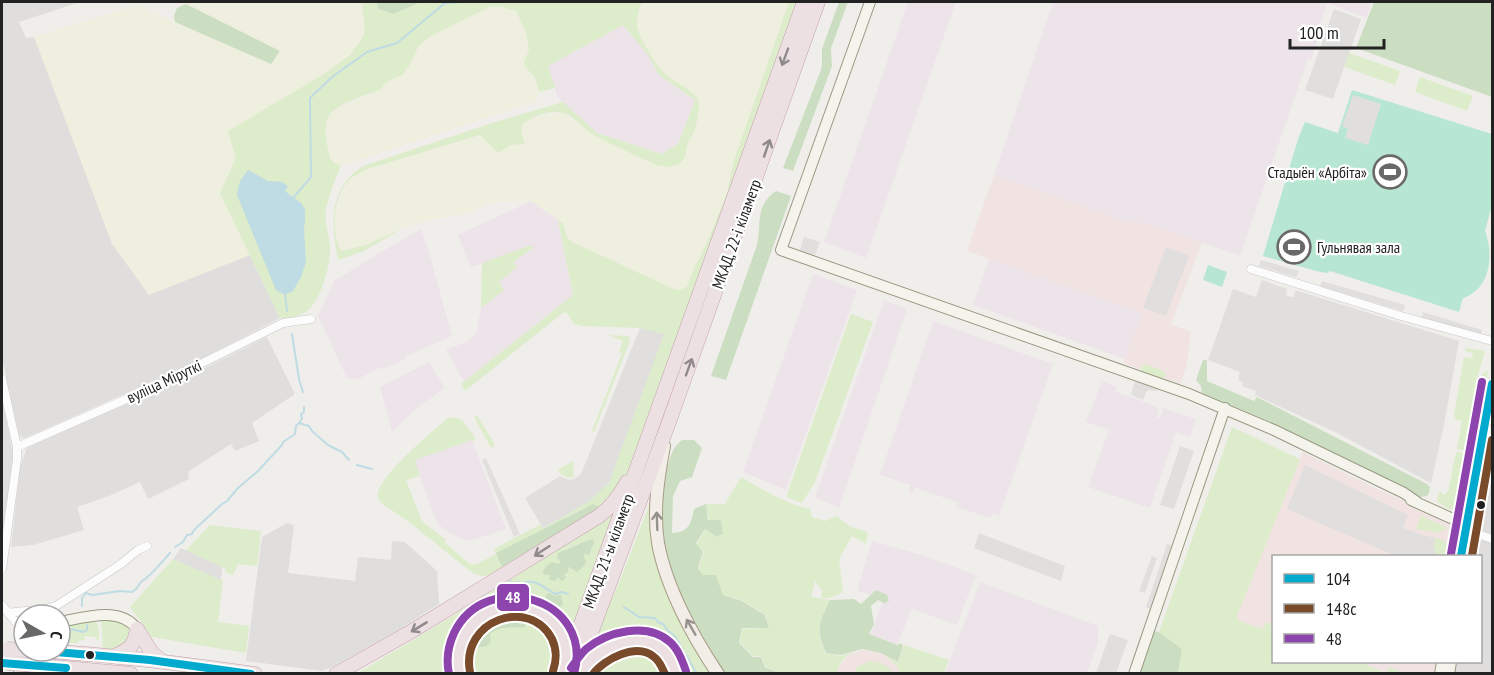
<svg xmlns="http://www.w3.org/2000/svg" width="1494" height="675" viewBox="0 0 1494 675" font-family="'PT Sans Narrow',sans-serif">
	<rect width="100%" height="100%" fill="#f0eeeb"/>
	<path fill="#dfdedc" d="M2 2H80L19 22 26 38 34 37 149 294 250 255 280 318 181 369 25 438 21 437 19 434 2 358Z
		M267 337 295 394 252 423 259 441 235 451 231 444 188 472 189 479 148 499 140 482 109 496 77 507 84 530 33 545 11 547 20 468 27 447 125 404 211 365Z
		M2 395 13 455 2 546Z
		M1492 461V673L1452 674 1455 662H1480V556H1474L1490 470Z
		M287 523 294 525 288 573 355 581 358 557 391 560 392 541 405 542 437 571 439 604 398 630 330 668 322 671 246 661 262 537Z"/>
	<path fill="#f1e3e1" d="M994 175 1124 221 1149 224 1202 243 1171 324 1191 332 1186 368 1180 384 1124 363 1141 313 967 251Z
		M1303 452 1375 488 1453 523 1461 532 1457 556H1274L1273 625 1266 623 1263 629 1239 621 1237 616 1276 516Z
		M862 650 881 653 898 667 900 673 837 674 838 668 848 655Z
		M1360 662H1437L1434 674 1405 673 1389 668 1387 673Z"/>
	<path fill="#ede4e9" d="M908 2H956L866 258 824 242Z
		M1053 2H1372L1366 18 1327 3 1317 34 1319 36 1311 60 1308 59 1240 256 1149 224 1124 221 994 175Z
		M623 25 648 55 659 75 695 100 678 144 662 154 597 133 558 98 547 66Z
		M531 201 558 220 573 295 464 382 446 349 467 342 476 334 481 308 503 290 499 282 517 267 513 262 497 259 471 267 458 235Z
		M421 229 429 252 452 336 406 356V359L383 369 381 367 356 380 347 378 318 316 334 281 376 255Z
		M989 259 1142 313 1125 359 973 305Z
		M813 274 857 290 786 490 743 472Z
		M884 300 907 309 839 508 815 497Z
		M933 321 1053 364 999 516 993 513 991 518 956 507 958 502 915 488 913 493 908 492 910 485 880 475Z
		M429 362 445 388 416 409 392 432 380 387Z
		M1102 381 1117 387 1116 392 1151 404 1159 409 1157 417 1160 418 1163 408 1196 419 1190 437 1176 432 1150 508 1088 487 1109 430 1086 422Z
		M472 440 506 529 469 541 453 535 437 524 414 460Z
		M872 541 922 555 976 575 957 625 912 609 897 645 870 635 884 599 857 591Z
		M980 582 1098 626V642L1087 673H945Z"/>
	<path fill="#efefdf" d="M181 2H362L365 32 362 40 350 55 324 74 236 158 220 193 250 255 149 295 112 244 34 37 137 5 271 64 280 51Z
		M642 2H789L734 160 727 193 711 233 701 255 695 266 687 286 681 290H676L572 242 567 237 563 223 531 201 493 202 466 214 433 219 403 228 366 245 341 251 337 243 334 216 341 194 346 184 355 175 376 166 480 135 499 152 510 145 518 144 522 135V125L527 119 535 117 550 113H564L594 135 656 165 685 157 689 141 694 133 696 124 699 104 698 99 694 94 665 74 652 58 639 32 636 23Z
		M490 7H501L516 11 526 32 529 50 524 62 526 68 535 77 539 92 537 99 534 102 353 162 341 165 336 164 332 161 328 150 326 128 328 117 335 109 381 89 386 82 402 75 411 63 418 47 428 37Z"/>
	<path fill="#ddeccb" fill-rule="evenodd" d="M362 2H377L378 9 393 14 421 2H642C640 8 636 17 637 24 637 35 657 67 666 75 674 82 695 91 698 100 701 106 696 126 694 132 692 136 689 139 688 144 686 149 687 157 682 161 676 168 664 167 656 165 637 155 610 145 592 134 583 128 575 118 566 114 555 108 530 116 522 125V135L525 144 510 145 498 153 480 135C453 143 427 151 400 159 386 164 369 167 356 175 333 188 330 229 341 251L366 245 403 228 364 251 338 260C331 223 328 189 363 166L489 124 563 102 597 133 662 154 678 144 695 100 659 75 648 55 623 25 548 66 555 88 539 92 535 77 526 68 524 62 529 50 526 32 516 11 501 7H490L429 37 418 47 411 63 402 75 386 82 381 89C368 95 334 104 328 117 324 126 326 140 328 149 329 158 332 164 341 165 336 179 329 194 326 209 324 225 331 237 330 251 330 266 320 303 307 311 299 316 289 319 280 318L220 193 236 158 228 131 324 74 350 55 361 40 365 32ZM248 170 268 181 288 186 285 191C296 199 306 215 304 229Z
		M789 2H798L626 477 604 509H582L497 553 503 569C492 575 485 579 473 573 447 554 423 531 396 513 390 509 380 504 378 498 372 481 434 430 447 419L453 417 462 420 474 436 475 439 473 442 472 440 415 460 420 476 406 480 422 521 446 540 444 542 470 564H477L496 554 494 549 541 524 543 528 588 501 609 483 640 328 582 326 574 324 567 313H563L465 391 461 384 573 295 558 220 563 223 567 237 572 242 676 290H681L687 286 695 266 701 255 711 233 727 193 734 160Z
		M1349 53 1400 71 1395 85 1344 67Z
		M1420 77 1473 96 1467 111 1415 92Z
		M531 245 533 248 513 262 517 267 499 282 504 290 481 308 482 263Z
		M851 314 873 322 815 482 802 503 786 497Z
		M609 335 628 336 630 341 594 432 592 431 622 353 619 352 623 341Z
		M1466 348 1485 351 1478 375 1465 451 1457 449 1462 421 1456 420 1454 415 1464 357 1472 358 1473 353 1465 351Z
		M1145 364 1164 371 1166 376 1162 379 1142 373 1141 368Z
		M1488 371 1466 512 1462 515 1456 514 1482 376 1484 372Z
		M477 415 495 445 491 448 474 417Z
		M1232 427 1300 459 1237 616 1239 621 1263 629 1266 622 1273 625 1274 662H1360L1386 673 1389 667 1405 673H1178L1182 649 1159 632Z
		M1456 452 1464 453 1453 508 1451 510 1437 502V500L1439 492H1442V494L1445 495 1446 492H1448Z
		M573 461 574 477C567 479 562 476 558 470Z
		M741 477C763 490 785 503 810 509L812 517 825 521 836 516 851 527 868 532 866 544 852 536 839 559 843 592 830 598H821L822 591 815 581 811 597 830 600C818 623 815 628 825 653L841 656 854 652C845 656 838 663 837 673H776L775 671 767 667 765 668 761 656H753L740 643 742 629 769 628 766 615 742 600 723 595 716 575H703L699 568 704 552 697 544 705 529 717 537 723 534 721 520H709L706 504H725Z
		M650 503H651L714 673H682L661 644 595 648 593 647 606 612 620 580Z
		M616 513 570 635 568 636 544 610 477 615 456 673 356 674 430 630ZM594 540 589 555 583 554 574 571 567 567 563 574 558 577 550 575 555 564H559L565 549 586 541Z
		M1421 516H1422L1447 528 1439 533 1416 529Z
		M210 525 261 531 257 566 238 564 233 575 225 572 226 569 187 551V549Z
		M1435 538 1441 539 1447 544 1446 556H1436L1433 546Z
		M173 559 223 580 218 622 249 626 246 653 152 637 130 607Z
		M520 613 538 617 549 626 559 646 560 657 554 673 464 674 463 655 472 633 485 621 500 615Z
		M101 619H113L131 627 132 642 111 651 103 648Z
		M92 620C100 623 99 631 99 639L97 640 95 637 85 636 84 640 78 641V643H60V626Z
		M637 645 658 653 671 674H587C597 654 619 650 637 645Z
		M904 645 949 660 944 673H900L898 667 883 654 898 663Z
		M869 661C879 663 887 663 893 673L855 672 857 667Z"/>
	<path fill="#cbdec1" d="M377 2H421L393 14 378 9Z
		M839 2H848L831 48 832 66 793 171 783 168 822 67V49Z
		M1374 2H1492V97L1356 48Z
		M186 4 280 51 271 64 175 22 174 16 177 8Z
		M776 191 791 196 726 380 711 376 757 245C762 222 754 207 776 191Z
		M1203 360H1207V381L1254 401 1257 397 1427 484 1430 487 1429 493 1427 496 1420 497 1277 425 1202 393 1201 386 1196 380Z
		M682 440H694L702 448 692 477 680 481 673 496 672 533C689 532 691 524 694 509L706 504 708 520H721L723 534 717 537 705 529 696 543 703 552 698 568 703 575H716L723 595 742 601 765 615 769 628H742L739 643 753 657H761L765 668H767L775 671V673H724C702 639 675 595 665 554 661 535 661 515 662 495 663 483 669 456 675 447 677 444 680 442 682 440Z
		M593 504 604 509 503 569 496 553Z
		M593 539 594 542 589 555 583 554 586 562 584 566 577 572 568 567V572L564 574 566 577 563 581 560 580 558 577 555 581 549 580 550 575 543 574C543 568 547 565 552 562L559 564 560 561 557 558 558 553 586 541Z
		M876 590 887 595 889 601 884 603 878 600 871 606 874 624 869 634 897 645 901 643 903 646 898 662 881 653 862 649 841 655 826 653C815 628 819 623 830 600L854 599 861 604Z
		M549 593 555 596 561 595 563 605 560 607 546 604 544 601 546 595Z
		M515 616 524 620 526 624 524 628C511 627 500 626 490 634L491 641 487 646 475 648 468 664 464 663C464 651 472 631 483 625 493 619 506 621 515 616Z
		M1154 631 1159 632 1182 649 1178 673 1137 674Z"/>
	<path fill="#b7e6d2" d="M1352 90 1492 134V205L1485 231C1494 254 1491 289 1463 298L1459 312 1330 271 1327 273 1320 272 1263 256 1298 139 1305 122 1338 133Z
		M1208 265 1227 272 1222 287 1203 280Z"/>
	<path fill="#e0dfde" d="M1334 9 1361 19 1333 99 1305 90Z
		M1353 95 1381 104 1368 145 1345 138 1348 129 1342 126Z
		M804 237 820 242 814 258 799 253Z
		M1166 247 1189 256 1166 316 1143 308Z
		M1261 260 1299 271 1296 277 1259 266Z
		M1262 280 1287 289 1286 296 1294 297 1295 290 1459 341 1444 425 1431 483 1335 432 1255 395 1256 391 1242 386 1243 382 1238 380 1240 372 1208 360 1233 289 1256 297Z
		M1322 281 1405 305 1403 311 1320 286Z
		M1423 312 1482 330 1480 336 1422 318Z
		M640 328 664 334 609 483 588 502 543 528 525 498 560 476 569 480 574 479 581 474Z
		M1139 381 1158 387 1157 391 1149 390 1146 392 1143 400 1131 395 1134 383Z
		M1180 446 1194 451 1174 509 1160 505Z
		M486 458 520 534 514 537 482 460Z
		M1305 465 1408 515 1403 528 1422 535 1435 538 1433 546 1436 556H1396L1287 509Z
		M979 533 1065 566 1061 581 974 548Z
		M1167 544 1172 545 1150 609 1146 607Z
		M181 548 222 567 221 580 173 559Z
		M1152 556 1157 558 1145 593 1139 591Z
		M1110 634 1128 640 1116 673H1096Z"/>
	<path fill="#bfdbe3" d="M248 170 268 181 282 182 288 186 285 191 301 203 305 210V220L304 229 306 262 301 277 293 291 285 295 276 290 237 195 240 181Z"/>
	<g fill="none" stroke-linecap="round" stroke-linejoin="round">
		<path stroke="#bfdbe3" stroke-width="2" d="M293 198 311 177 310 98 332 77 367 52 397 43 445 3 462 2
			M285 293 287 311
			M292 334 299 379 303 392
			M299 423 302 419 301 414 304 412V407
			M357 465 372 469
			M175 547 183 542 187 535 192 534 194 530 222 504 227 501 238 488 258 471 282 445 283 442 295 434 296 426 299 423 309 426 312 431 328 445 342 452 349 460
			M510 581 513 583 518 582 522 583C535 578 544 588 555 594L562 592 568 594
			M82 606V598L86 593 92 595 120 591 132 592 136 589 141 582C152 575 161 563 170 553
			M624 607 639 617 655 618 658 622 663 624 668 631 675 636 697 674
			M60 631 70 629 84 632 87 630V625"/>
		<defs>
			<path id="street" d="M1251 269 1401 316 1492 341
				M2 379 17 447V459L2 569
				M17 447 156 386 283 323 311 319
				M1475 533 1492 539
				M2 605 14 620 23 627
				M8 613C24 610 40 612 56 606L121 564 138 550 147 546"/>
			<path id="secondary" d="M870 2 781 250 1189 394 1274 430 1404 493 1417 502
				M1411 500 1453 519 1475 533
				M1461 556 1492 384
				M1470 556 1492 431
				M60 622C83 618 120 605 137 629
				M19 674 24 627
				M1134 674 1225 408
				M1440 674 1442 662
				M1449 674 1451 662"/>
			<path id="primary" d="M664 446C658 478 653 511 658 543 666 587 693 637 718 674"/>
			<path id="highway" d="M137 629 152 653 162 661
				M44 651C115 655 185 664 255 674
				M115 656C131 648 134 647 137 629
				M34 665 131 674
				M581 672C585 667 588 661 593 658 609 643 644 633 662 649 669 656 673 665 676 674
				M336 674 412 631 599 516C611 507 620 495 627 482
				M460 674C453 653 465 627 482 616 491 610 503 608 514 607 548 605 564 628 567 660
				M563 674 804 2
				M576 674 669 422 818 2"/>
		</defs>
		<use href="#street" stroke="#c9c8c7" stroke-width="9"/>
		<use href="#secondary" stroke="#999a82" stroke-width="12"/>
		<use href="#primary" stroke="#a79c86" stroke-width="14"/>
		<use href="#highway" stroke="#c5a2ac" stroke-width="15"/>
		<use href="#street" stroke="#fdfcfc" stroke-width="8"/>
		<use href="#secondary" stroke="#f4f4ed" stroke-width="10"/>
		<use href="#primary" stroke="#f3ede7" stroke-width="12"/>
		<use href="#highway" stroke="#ece0e2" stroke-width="14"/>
		<defs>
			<path id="highway-bridge" d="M7 649 24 650
				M7 663 34 665"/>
		</defs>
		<use href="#highway-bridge" stroke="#c5a2ac" stroke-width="15" stroke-linecap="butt"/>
		<use href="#highway-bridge" stroke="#ece0e2" stroke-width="14"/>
		<defs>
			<path id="bus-1" d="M1461 556 1492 384
				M44 651 150 660 251 674
				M2 663 66 668"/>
			<path id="bus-2" d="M1472 556 1492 440
				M470 672C460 620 530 596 552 639 557 650 557 659 553 671
				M593 674C604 659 637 642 654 657 660 661 662 668 665 674"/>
			<path id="bus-3" d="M1451 554 1482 382
				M571 668C576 661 580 655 586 649 607 632 647 621 670 642 678 649 682 660 686 671
				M449 674C446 660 448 646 454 633 486 567 595 598 574 674"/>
		</defs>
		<use href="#bus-1" stroke="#fff" stroke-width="12"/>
		<use href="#bus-2" stroke="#fff" stroke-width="12"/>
		<use href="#bus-3" stroke="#fff" stroke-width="12"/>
		<use href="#bus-1" stroke="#00a9ce" stroke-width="8"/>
		<use href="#bus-2" stroke="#7a4b2a" stroke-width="8"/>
		<use href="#bus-3" stroke="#8e44ad" stroke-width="8"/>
	</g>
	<defs><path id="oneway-shaft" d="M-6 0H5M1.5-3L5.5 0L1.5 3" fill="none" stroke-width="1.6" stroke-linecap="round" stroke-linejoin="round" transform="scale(1.5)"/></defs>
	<g stroke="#918a8c">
		<use href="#oneway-shaft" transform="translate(785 57) rotate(110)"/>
		<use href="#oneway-shaft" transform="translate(767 148) rotate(-71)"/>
		<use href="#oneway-shaft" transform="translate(689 367) rotate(-70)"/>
		<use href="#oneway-shaft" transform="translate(542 551) rotate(147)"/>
		<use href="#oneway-shaft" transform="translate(419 627) rotate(149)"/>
	</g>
	<g stroke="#95928e">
		<use href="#oneway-shaft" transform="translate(657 521) rotate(-92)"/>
		<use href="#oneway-shaft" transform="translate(691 627) rotate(-120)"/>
	</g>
	<defs>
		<symbol id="stadium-ring" viewBox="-11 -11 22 22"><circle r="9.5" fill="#fff" stroke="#6a6968" stroke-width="1.5"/><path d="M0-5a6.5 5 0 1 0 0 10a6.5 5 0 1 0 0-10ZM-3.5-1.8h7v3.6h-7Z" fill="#6a6968"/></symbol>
	</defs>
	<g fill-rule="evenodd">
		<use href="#stadium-ring" x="1371" y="153" width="38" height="38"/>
		<use href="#stadium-ring" x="1275" y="228" width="38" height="38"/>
	</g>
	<g fill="#222" stroke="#fff" stroke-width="2">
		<circle cx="1481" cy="505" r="5"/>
		<circle cx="90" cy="655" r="5"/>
	</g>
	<g text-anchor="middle" stroke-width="4.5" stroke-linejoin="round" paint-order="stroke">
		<g font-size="16" fill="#222" stroke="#fff" text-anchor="end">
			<text x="1367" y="178">Стадыён «Арбіта»</text>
			<text x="1317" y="253" text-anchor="start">Гульнявая зала</text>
		</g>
		<g font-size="16" fill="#222" stroke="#fff">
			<text transform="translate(736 234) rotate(-70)" y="6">МКАД, 22-і кіламетр</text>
			<text transform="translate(164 381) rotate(-25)" y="6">вуліца Міруткі</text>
			<text transform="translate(608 551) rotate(-70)" y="6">МКАД, 21-ы кіламетр</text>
		</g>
	</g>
	<rect stroke="#fff" stroke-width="2" x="496" y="583" width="34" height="29" rx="6" fill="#8e44ad"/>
	<g font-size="16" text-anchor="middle" font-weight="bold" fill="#fff">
		<text x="513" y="603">48</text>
	</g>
	<rect width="1494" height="675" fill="none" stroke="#222222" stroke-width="6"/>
	<rect x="1272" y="555" width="210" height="108" fill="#ffffff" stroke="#a7a7a7" stroke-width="1.5"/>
	<rect x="1284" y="574" width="30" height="9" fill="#00a9ce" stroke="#a7a7a7" stroke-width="1.5"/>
	<text x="1326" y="585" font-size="18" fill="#222222">104</text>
	<rect x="1284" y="604" width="30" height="9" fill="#7a4b2a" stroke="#a7a7a7" stroke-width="1.5"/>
	<text x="1326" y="615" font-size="18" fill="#222222">148с</text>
	<rect x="1284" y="634" width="30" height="9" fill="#8e44ad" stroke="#a7a7a7" stroke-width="1.5"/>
	<text x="1326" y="645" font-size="18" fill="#222222">48</text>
	<g transform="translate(42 633) rotate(99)"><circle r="28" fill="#ffffff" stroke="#a7a7a7" stroke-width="1.5"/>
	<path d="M0-4.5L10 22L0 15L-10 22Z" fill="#6a6968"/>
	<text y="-9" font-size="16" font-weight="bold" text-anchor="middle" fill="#222222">С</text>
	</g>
	<path d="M1290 39v9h94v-9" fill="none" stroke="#222222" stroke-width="3"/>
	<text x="1299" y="39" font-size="18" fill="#222222" stroke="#ffffff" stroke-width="4.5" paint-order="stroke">100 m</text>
</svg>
